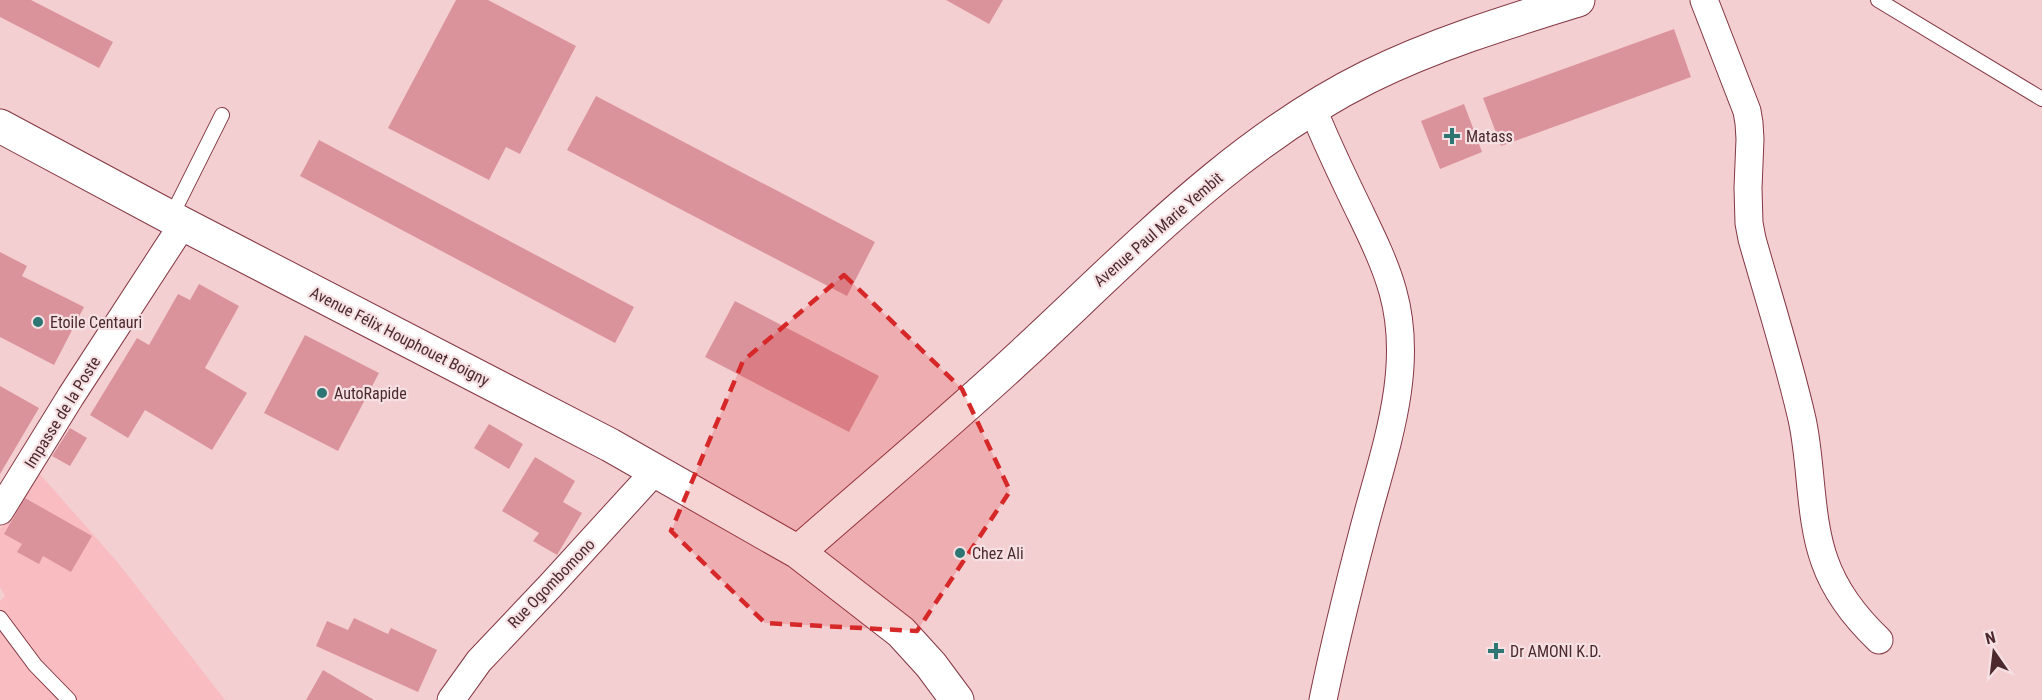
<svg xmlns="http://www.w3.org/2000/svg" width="2042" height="700" viewBox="0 0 2042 700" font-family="'Roboto Condensed',sans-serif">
	<rect width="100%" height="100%" fill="#f4cfd2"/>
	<path fill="#f8bcc1" d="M39 473 119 564 225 700H0V601L5 596 0 587V529Z"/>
	<path fill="#db939b" d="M0 0H31L113 42 99 68 0 17Z
		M456 0H488L576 46 520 154 506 147 489 180 388 128Z
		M946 0H1003L989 24Z
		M1674 29 1691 77 1501 146 1483 98Z
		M596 96 875 242 847 296 567 150Z
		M1464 104 1482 152 1440 169 1421 121Z
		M319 140 634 307 615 343 300 176Z
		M0 252 27 266 22 276 84 307 54 365 0 337Z
		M199 284 239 306 205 368 247 393 212 450 145 410 128 438 90 415 137 338 149 345 178 294 190 300Z
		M735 301 879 376 849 432 705 357Z
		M305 335 379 373 338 451 264 413Z
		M0 386 39 408 0 474Z
		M489 424 523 444 509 469 474 448Z
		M70 428 87 438 70 466 52 456Z
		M535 457 575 481 563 502 582 513 557 555 533 541 539 533 502 511Z
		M25 498 92 536 71 572 43 556 39 564 17 552 22 544 4 534Z
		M354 618 388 634 391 628 437 650 418 692 316 646 327 621 348 630Z
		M323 670 374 700H306Z"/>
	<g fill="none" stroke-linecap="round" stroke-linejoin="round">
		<defs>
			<path id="lane" d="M1878 0 2042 99
				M171 217 222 115
				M0 618 35 665 69 700"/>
			<path id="street" d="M1704 0 1747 111 1749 123 1750 139 1748 188 1749 223 1752 239C1769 299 1788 358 1802 419 1812 464 1809 519 1825 562 1836 593 1856 618 1879 640
				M1313 109C1326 142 1342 175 1358 208 1371 235 1385 263 1393 292 1415 371 1384 451 1364 528 1349 585 1335 642 1323 700
				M0 511 71 396 183 224
				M451 700 479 661 551 585 656 470"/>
			<path id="secondary" d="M0 126 183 224 610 445 798 552 901 632 931 665 957 700
				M798 552C873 486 951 421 1024 353 1132 253 1235 143 1368 77 1435 44 1507 22 1578 0"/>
		</defs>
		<use href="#lane" stroke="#833743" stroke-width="16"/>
		<use href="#street" stroke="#833743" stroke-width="29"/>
		<use href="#secondary" stroke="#833743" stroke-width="35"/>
		<use href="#lane" stroke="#fff" stroke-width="14"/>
		<use href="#street" stroke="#fff" stroke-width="27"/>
		<use href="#secondary" stroke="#fff" stroke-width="33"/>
	</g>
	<path fill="#d62828" fill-opacity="0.2" stroke="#d62828" stroke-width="4.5" stroke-dasharray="12 8" stroke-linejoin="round" d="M844 275 962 389 1010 491 917 631 765 623 671 531 743 361Z"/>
	<g fill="#2d7674" stroke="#f5e1e3" stroke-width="2">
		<path d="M1449 127h6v6h6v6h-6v6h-6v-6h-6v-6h6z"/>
		<circle cx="38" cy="322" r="6"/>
		<circle cx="322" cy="393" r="6"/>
		<circle cx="960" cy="553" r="6"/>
		<path d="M1493 642h6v6h6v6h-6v6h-6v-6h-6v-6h6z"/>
	</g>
	<g text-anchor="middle" stroke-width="4.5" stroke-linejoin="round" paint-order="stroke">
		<g font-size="16" fill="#4c292d" stroke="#f5e1e3" text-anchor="start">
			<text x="1466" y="142">Matass</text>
			<text x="50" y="328">Etoile Centauri</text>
			<text x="334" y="399">AutoRapide</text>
			<text x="972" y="559">Chez Ali</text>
			<text x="1510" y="657">Dr AMONI K.D.</text>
		</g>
		<g font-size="16" fill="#4c292d" stroke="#f5e1e3">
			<text transform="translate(1158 229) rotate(-41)" y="6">Avenue Paul Marie Yembit</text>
			<text transform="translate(400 336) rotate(27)" y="6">Avenue Félix Houphouet Boigny</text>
			<text transform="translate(62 412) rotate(-58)" y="6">Impasse de la Poste</text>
			<text transform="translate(551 583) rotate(-46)" y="6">Rue Ogombomono</text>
		</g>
	</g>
	<g transform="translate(1994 652) rotate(346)" stroke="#f5e1e3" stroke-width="4.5" paint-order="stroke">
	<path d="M0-4.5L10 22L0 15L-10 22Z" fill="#4c292d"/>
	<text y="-9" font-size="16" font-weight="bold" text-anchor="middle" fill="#4c292d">N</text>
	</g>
</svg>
